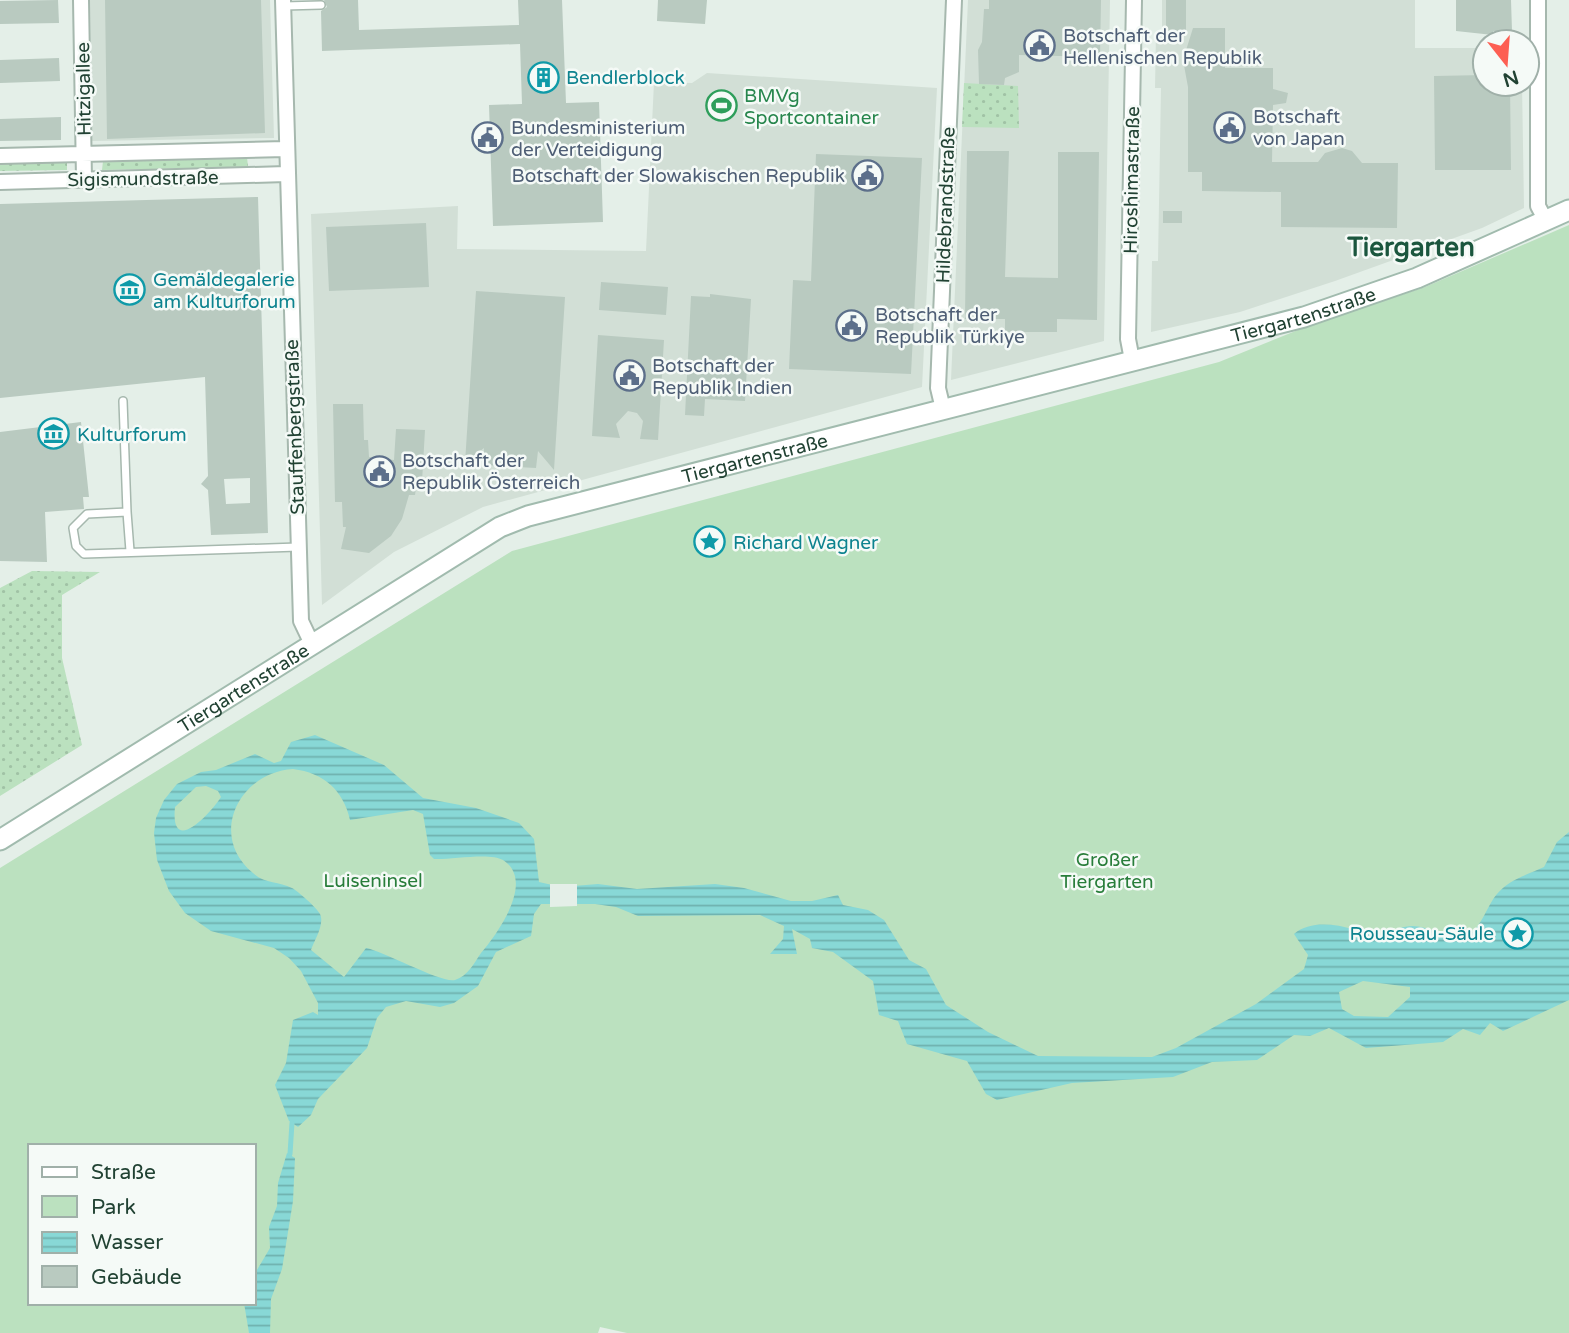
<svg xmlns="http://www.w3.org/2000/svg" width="1569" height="1333" viewBox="0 0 1569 1333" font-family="'Varela Round',sans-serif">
	<defs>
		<pattern id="grass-dots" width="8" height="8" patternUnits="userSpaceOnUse" patternTransform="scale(1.75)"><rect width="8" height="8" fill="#bbe1bf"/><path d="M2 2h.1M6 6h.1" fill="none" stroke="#a0c2a5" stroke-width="1.8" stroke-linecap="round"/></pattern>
		<pattern id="water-rules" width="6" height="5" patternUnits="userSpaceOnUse" patternTransform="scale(1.75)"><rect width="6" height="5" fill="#88d8d6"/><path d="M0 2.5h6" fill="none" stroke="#6fb1ae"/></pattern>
	</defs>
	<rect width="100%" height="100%" fill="#e4efe8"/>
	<path fill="#d2dfd6" d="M90 0H270L274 138 92 141Z
		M968 0H1110L1104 341 951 380Z
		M1162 0H1415V48H1485V84H1522L1524 208 1482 228 1335 281 1240 312 1151 332 1152 261H1158L1161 88H1155L1156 34 1162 33Z
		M707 73 937 88 922 387 483 507 394 552 322 605 311 214 458 206 457 249 646 251 654 82 692 83Z"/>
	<path fill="url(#grass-dots)" d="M964 83 1018 86 1019 128 962 127Z
		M247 157 248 167 102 170 103 161Z
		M67 161V170L0 171V163Z
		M32 571 100 572 62 595V658L82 745 0 796V588Z"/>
	<path fill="#bbe1bf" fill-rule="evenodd" d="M1569 225V1333H627L600 1327 598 1333H0V868L512 551 1219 362 1303 328 1425 287ZM30 1146H254V1303H30Z"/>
	<path fill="url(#water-rules)" fill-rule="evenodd" d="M315 735 384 765 423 798 476 808 519 823 534 839 539 882 561 887 598 884 637 889 715 884 744 888 791 901H812L838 895 843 905 868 910 884 920 909 960 926 969 946 1005 988 1032 1038 1056 1152 1057 1176 1048 1256 1004 1304 969 1308 955 1294 934C1316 915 1357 929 1381 939 1420 908 1436 943 1464 936 1480 933 1487 905 1497 894 1508 880 1529 874 1544 867L1557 842 1569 832V1000L1503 1031 1490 1023 1480 1035 1463 1029 1443 1042 1366 1048 1329 1028 1310 1036 1294 1035 1257 1060 1212 1062 1173 1077 1072 1083 997 1100 986 1094 967 1061 907 1044 898 1021 879 1015 873 981 833 952 812 948 810 939 792 929 797 954H770L783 939 784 926 760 915 638 916 616 907 595 904H541L534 914 531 936 496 952 478 986 454 1003 440 1007 406 1001 386 1007 377 1018 367 1048 318 1099 311 1115 298 1127 289 1121 275 1085 286 1063 293 1020 313 1012 318 1015V1003L301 971 289 958 274 948 211 931 185 913 169 891 157 860 154 833 156 818 164 800 177 784 201 772 216 770 255 754 274 763 281 761 291 742ZM293 769C324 773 343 790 350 820L413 810 423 814 430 855 434 859C450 860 490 852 503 860 536 881 497 934 481 953 474 963 468 976 455 980 443 984 383 951 366 948L344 977 311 950C314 941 325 924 320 914 316 907 299 892 292 888 279 881 265 884 253 873 207 835 240 772 293 769ZM206 786 218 791 221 797C210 814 170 857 175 807L196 787ZM1515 918 1525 919 1532 935 1519 943 1509 942 1504 938V932ZM1363 981 1410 987V997L1388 1017 1354 1016 1342 1009 1339 992Z
		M287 1153 295 1158 293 1201 282 1269 271 1299 270 1333H249L244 1303H254V1275L270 1248 269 1227 277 1206 278 1183Z"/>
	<path fill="#e4efe8" d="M550 884H577V906L550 907Z"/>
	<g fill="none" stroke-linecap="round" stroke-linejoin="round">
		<path stroke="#88d8d6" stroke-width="5" d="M290 1154 292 1123"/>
	</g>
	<path fill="#b9cac0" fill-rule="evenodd" d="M58 0 59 23 0 24V1Z
		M105 0H261L265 133 107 139Z
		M324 0H358L359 30 519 25 518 0H562L566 103 599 102 603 222 493 226 489 105 522 104 520 44 322 51 321 11 327 7Z
		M658 0H707L705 24 657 21Z
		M989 0H1101L1100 57 1019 55V72L1005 78 1004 85 979 84 978 50 982 42 984 9H989Z
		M1166 0H1186V34H1166Z
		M1456 0H1511L1512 31H1493V35L1456 31Z
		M1193 28H1225V68H1273V89L1288 93 1286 103 1273 105 1272 162H1318L1325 153 1342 148 1352 151 1362 163H1398L1397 228 1281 227V192L1202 191V172H1188V87L1183 60Z
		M59 58 60 81 0 83V60Z
		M1485 75V84H1510L1511 170H1435L1434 76Z
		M61 117V140L0 141V119Z
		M967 151H1009L1005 277 1058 278V152H1099L1097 320 1057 319V332H1005V319H965Z
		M816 154 922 158 911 374 789 369 793 280 811 281Z
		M258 197 268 533 211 535 208 490 201 484 208 476 205 377 0 398V204ZM250 478V503L226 504 224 479Z
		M1163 211H1182V223H1163Z
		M426 223 429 287 329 291 326 227Z
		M601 282 668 287 666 315 599 310Z
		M476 291 565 297 554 470 538 451 536 468 483 465 484 448 465 463Z
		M710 294 751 299 745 401 705 399 704 416 685 415 691 296 710 297Z
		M598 335 664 340 658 440 640 439 643 421 637 413 628 411 616 424 620 438 592 436Z
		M333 404H363L364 440H368L369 457 394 460 396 429 425 430 422 482 417 481 415 495H409L402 519 391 536 369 553 341 549 346 527H343L342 502H335Z
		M81 422 89 497H83L84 509 45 512 47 562 0 561V432Z
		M717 529 723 550 700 556 694 535Z"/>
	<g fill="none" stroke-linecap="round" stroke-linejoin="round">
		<defs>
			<path id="service" d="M284 6 321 5
				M123 401 127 512
				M130 551 127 512 87 514 73 528 76 546 84 554 298 547"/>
			<path id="minor" d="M81 0 84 179
				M283 0 301 621 311 642
				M1538 0V206L1546 221
				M0 156 285 149
				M0 182 286 174
				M1132 360 1128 339 1134 0
				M943 409 938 388 954 0"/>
			<g id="secondary">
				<path id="s1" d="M0 840 500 527 528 516 1304 317 1417 278 1569 210"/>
			</g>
		</defs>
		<use href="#service" stroke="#a6b8ae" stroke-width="10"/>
		<use href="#minor" stroke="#a6b8ae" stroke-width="18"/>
		<use href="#secondary" stroke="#a1bbae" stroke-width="23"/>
		<use href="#service" stroke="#fff" stroke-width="7"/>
		<use href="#minor" stroke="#fff" stroke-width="14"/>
		<use href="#secondary" stroke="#fff" stroke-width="19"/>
	</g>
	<defs>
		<symbol id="civic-ring" viewBox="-11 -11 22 22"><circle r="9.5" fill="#f5faf7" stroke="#5c6f8a" stroke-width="1.5"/><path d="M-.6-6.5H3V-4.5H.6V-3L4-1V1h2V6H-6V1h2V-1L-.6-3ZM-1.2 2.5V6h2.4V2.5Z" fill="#5c6f8a"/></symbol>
		<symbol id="building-ring" viewBox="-11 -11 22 22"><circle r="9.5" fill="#f5faf7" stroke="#0f9aa8" stroke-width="1.5"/><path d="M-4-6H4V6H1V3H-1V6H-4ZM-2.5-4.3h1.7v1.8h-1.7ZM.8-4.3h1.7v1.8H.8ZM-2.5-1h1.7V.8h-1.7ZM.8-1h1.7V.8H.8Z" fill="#0f9aa8"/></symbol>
		<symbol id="stadium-ring" viewBox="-11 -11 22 22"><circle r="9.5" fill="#f5faf7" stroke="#2e9e5b" stroke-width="1.5"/><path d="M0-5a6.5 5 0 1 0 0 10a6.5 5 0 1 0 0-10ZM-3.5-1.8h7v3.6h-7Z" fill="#2e9e5b"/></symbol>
		<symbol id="museum-ring" viewBox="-11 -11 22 22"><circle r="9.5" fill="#f5faf7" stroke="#0f9aa8" stroke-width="1.5"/><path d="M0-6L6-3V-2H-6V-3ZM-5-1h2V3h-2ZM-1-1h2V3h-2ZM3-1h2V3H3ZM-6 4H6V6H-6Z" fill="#0f9aa8"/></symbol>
		<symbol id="sight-ring" viewBox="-11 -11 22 22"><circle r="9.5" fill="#f5faf7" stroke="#0f9aa8" stroke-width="1.5"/><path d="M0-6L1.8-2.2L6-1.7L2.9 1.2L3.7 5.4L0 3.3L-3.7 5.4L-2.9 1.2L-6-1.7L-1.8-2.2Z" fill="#0f9aa8"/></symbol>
	</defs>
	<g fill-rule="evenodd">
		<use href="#civic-ring" x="1022" y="28" width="35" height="35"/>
		<use href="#building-ring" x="526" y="60" width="35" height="35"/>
		<use href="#stadium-ring" x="704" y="88" width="35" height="35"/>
		<use href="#civic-ring" x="1212" y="110" width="35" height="35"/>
		<use href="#civic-ring" x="470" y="120" width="35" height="35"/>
		<use href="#civic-ring" x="850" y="158" width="35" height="35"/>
		<use href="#museum-ring" x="112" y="272" width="35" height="35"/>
		<use href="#civic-ring" x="834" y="308" width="35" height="35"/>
		<use href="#civic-ring" x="612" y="358" width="35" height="35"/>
		<use href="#museum-ring" x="36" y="416" width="35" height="35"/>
		<use href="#civic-ring" x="362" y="454" width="35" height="35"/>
		<use href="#sight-ring" x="692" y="524" width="35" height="35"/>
		<use href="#sight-ring" x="1500" y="916" width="35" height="35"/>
	</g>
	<g text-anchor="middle" stroke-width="5" stroke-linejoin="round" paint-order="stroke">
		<g font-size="19" fill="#4e5e75" stroke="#f5faf7" text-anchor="start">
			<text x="1063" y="42">Botschaft der<tspan x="1063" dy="22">Hellenischen Republik</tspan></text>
			<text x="1253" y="123">Botschaft<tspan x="1253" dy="22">von Japan</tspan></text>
			<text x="511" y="134">Bundesministerium<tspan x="511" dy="22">der Verteidigung</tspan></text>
			<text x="845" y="182" text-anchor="end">Botschaft der Slowakischen Republik</text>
			<text x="875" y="321">Botschaft der<tspan x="875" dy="22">Republik Türkiye</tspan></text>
			<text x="652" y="372">Botschaft der<tspan x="652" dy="22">Republik Indien</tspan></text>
			<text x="402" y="467">Botschaft der<tspan x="402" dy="22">Republik Österreich</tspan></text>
		</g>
		<g font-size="19" fill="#0d838f" stroke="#f5faf7" text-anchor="start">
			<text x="566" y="84">Bendlerblock</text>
			<text x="153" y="286">Gemäldegalerie<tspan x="153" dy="22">am Kulturforum</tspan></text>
			<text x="77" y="441">Kulturforum</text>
			<text x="733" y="549">Richard Wagner</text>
			<text x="1494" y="940" text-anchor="end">Rousseau-Säule</text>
		</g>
		<g font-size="19" fill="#214233" stroke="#f5faf7">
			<text transform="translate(83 89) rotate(-91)" y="7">Hitzigallee</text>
			<text transform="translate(143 178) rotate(-1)" y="7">Sigismundstraße</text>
			<text transform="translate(1131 180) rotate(-89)" y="7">Hiroshimastraße</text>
			<text transform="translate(945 205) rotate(-88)" y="7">Hildebrandstraße</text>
			<text dy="7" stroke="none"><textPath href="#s1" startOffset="1421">Tiergartenstraße</textPath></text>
			<text transform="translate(294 427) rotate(-92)" y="7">Stauffenbergstraße</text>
			<text dy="7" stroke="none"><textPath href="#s1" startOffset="854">Tiergartenstraße</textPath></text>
			<text dy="7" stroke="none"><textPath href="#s1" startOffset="287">Tiergartenstraße</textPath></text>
		</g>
		<g font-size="19" fill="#27864d" stroke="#f5faf7" text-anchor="start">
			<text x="744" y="102">BMVg<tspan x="744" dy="22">Sportcontainer</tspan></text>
		</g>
		<g font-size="19" fill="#287d3a" stroke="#f5faf7">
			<text x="1107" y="866">Großer<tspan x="1107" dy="22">Tiergarten</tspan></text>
			<text x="373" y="887">Luiseninsel</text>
		</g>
		<g font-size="26" font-weight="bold" fill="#1b563e" stroke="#f5faf7">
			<text x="1411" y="256">Tiergarten</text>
		</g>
	</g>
	<rect x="28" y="1144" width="228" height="161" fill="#f5faf7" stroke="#a0b0a9" stroke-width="2"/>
	<rect x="42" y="1167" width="35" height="10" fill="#ffffff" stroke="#a0b0a9" stroke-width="2"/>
	<text x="91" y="1179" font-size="21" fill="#214233">Straße</text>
	<rect x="42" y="1196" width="35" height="21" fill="#bbe1bf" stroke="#a0b0a9" stroke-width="2"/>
	<text x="91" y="1214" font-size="21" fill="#214233">Park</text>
	<rect x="42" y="1232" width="35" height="21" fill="url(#water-rules)" stroke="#a0b0a9" stroke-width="2"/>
	<text x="91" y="1249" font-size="21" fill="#214233">Wasser</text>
	<rect x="42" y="1266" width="35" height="21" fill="#b9cac0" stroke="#a0b0a9" stroke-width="2"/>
	<text x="91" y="1284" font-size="21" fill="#214233">Gebäude</text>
	<g transform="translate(1506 63) rotate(163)"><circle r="33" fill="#f5faf7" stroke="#a0b0a9" stroke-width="2"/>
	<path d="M0-5L12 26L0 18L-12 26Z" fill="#fd5f53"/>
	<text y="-10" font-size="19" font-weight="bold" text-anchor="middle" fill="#214233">N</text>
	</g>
</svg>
